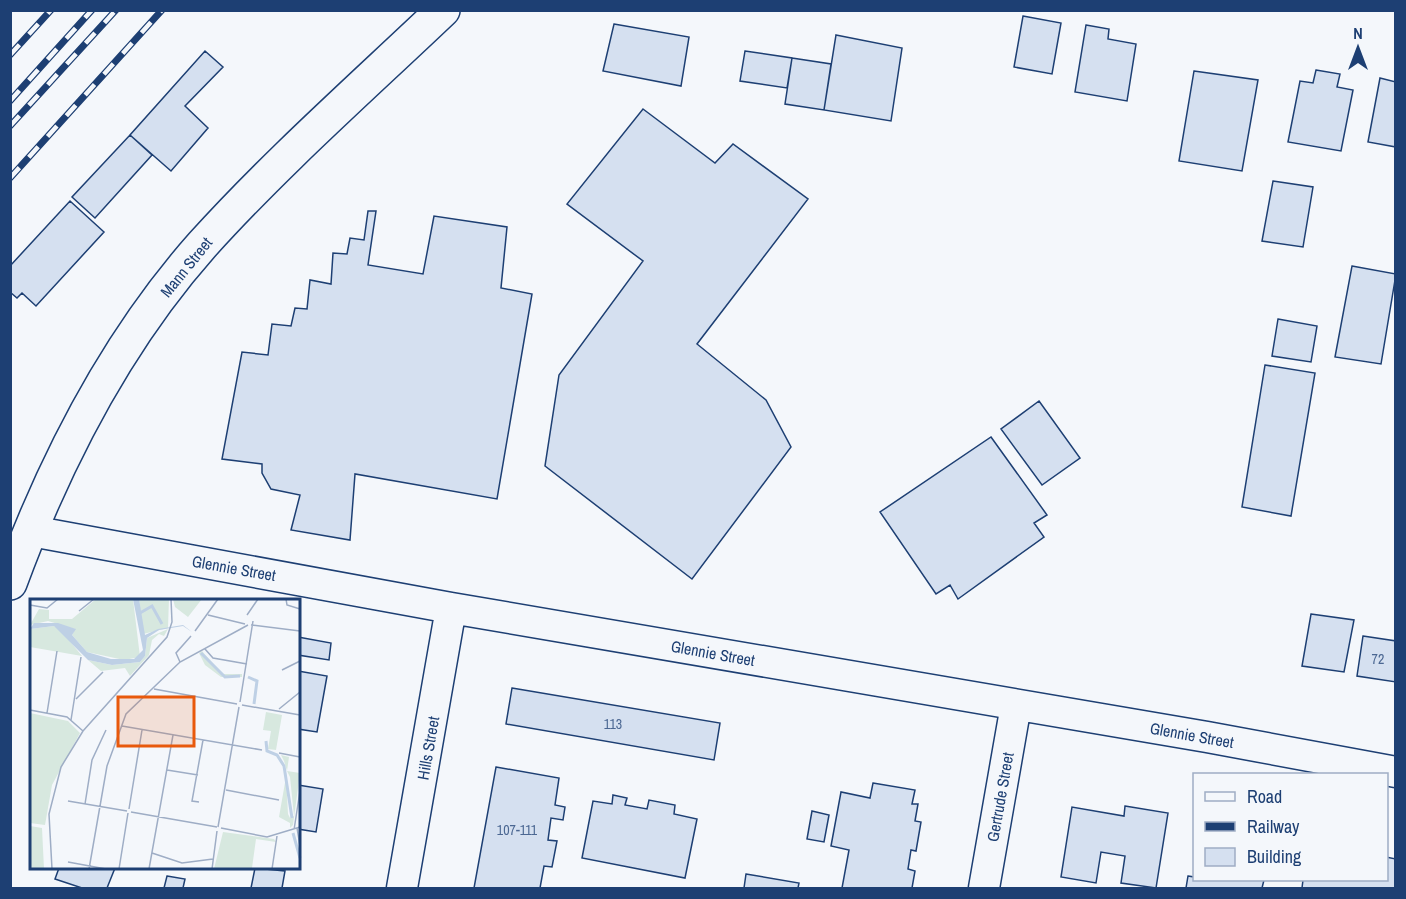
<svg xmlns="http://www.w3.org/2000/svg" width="1406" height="899" viewBox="0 0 1406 899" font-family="'Archivo Narrow',sans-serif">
	<rect width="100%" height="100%" fill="#f4f7fb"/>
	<path fill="#d5e0f0" stroke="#1d3f73" stroke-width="1.5" d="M1023 16 1061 23 1052 74 1014 67Z
		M614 24 689 37 681 86 603 71Z
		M1086 25 1109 29 1108 39 1136 44 1127 101 1075 92Z
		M836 35 902 48 891 121 824 110Z
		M205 51 223 67 185 106 208 128 171 171 130 135Z
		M745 51 792 58 787 88 740 81Z
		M792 58 831 64 824 110 785 104Z
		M1316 70 1340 74 1337 87 1353 90 1341 151 1288 142 1300 81 1313 83Z
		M1194 71 1258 80 1242 171 1179 161Z
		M1380 78 1396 82V147L1368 142Z
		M643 109 715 163 733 144 808 199 697 344 766 400 791 447 692 579 545 466 559 375 643 261 567 204Z
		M130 135 152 155 95 218 72 197Z
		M1273 181 1313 187 1303 247 1262 241Z
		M70 201 104 232 36 306 22 293 17 298 10 292V266Z
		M368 211H376L368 265 423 274 434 216 507 227 501 288 532 294 497 499 355 474 350 540 291 530 300 495 271 489 262 473V464L222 459 242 352 268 355 272 324 291 326 295 308 307 309 310 280 331 284 333 253 347 254 350 238 364 240Z
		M1352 266 1396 274 1381 364 1335 357Z
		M1278 319 1317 326 1311 362 1272 356Z
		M1265 365 1315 373 1291 516 1242 507Z
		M1039 401 1080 458 1042 485 1001 429Z
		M991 437 1047 515 1034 523 1044 537 958 599 950 585 936 594 880 512Z
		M1311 614 1354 620 1344 672 1302 666Z
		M1363 636 1396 641V682L1357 676Z
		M298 637 331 643 329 660 298 655Z
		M298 671 327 676 317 732 298 729Z
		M512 688 720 723 714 760 506 724Z
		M496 767 559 778 555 805 565 807 563 820 551 818 548 840 557 841 552 867 544 866 540 888H474Z
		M873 783 915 790 912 804H918L915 821 921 822 916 851 911 850 908 869 915 871 912 888H842L849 850 831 846 841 792 870 798Z
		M298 785 323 789 316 832 298 829Z
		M613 795 627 798 625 805 647 809 649 800 675 805 674 814 697 819 685 878 582 858 593 801 612 804Z
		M1125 806 1168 813 1156 888 1121 883 1125 856 1101 852 1096 883 1061 877 1072 807 1124 816Z
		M812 811 829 815 824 842 807 839Z
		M1386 857 1396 859V888H1302L1303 880H1386Z
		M59 868H115L107 888H82L55 879Z
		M255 868 285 871 282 888H251Z
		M746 874 799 883 798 888H744Z
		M167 876 185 879 183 888H164Z
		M1188 876 1194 877V880H1264L1262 888H1186Z"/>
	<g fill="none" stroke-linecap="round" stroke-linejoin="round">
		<defs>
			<path id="minor" d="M31 531 451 608 1207 737 1396 772
				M402 888 451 608
				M984 888 1016 705"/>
			<path id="primary" d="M10 583C55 461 115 343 202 245 277 162 362 87 443 10"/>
		</defs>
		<use href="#minor" stroke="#1d3f73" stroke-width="33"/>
		<use href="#primary" stroke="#1d3f73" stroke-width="36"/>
		<use href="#minor" stroke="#f4f7fb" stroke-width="30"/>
		<use href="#primary" stroke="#f4f7fb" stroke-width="33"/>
		<defs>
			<path id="rail" d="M10 55 51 10
				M10 101 92 10
				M10 126 116 10
				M10 178 162 10"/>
		</defs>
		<use href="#rail" stroke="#1d3f73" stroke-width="7"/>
		<use href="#rail" stroke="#f4f7fb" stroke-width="4.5" stroke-dasharray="14" stroke-linecap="butt"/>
	</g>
	<g text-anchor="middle" stroke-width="4.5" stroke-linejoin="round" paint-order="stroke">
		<g font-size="14" fill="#4b6792">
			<text x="1378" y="664">72</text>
			<text x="613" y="729">113</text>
			<text x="517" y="835">107-111</text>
		</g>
		<g font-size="16" fill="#1d3f73" stroke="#f4f7fb">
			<text transform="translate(186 267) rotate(-51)" y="6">Mann Street</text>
			<text transform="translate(234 568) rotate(10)" y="6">Glennie Street</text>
			<text transform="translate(713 653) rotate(10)" y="6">Glennie Street</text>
			<text transform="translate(1192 735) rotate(10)" y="6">Glennie Street</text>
			<text transform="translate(428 748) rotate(-80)" y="6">Hills Street</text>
			<text transform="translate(1000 797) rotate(-80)" y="6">Gertrude Street</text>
		</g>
	</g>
	<g transform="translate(30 599)">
		<rect width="270" height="270" fill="#f4f7fb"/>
		<path d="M66 0H103L110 58 94 61 57 53 42 36 45 30 18 22 0 26 9 10 19 11V20H42ZM139 0 138 29 113 35 109 1ZM172 0 158 18 145 8 143 0ZM24 27 30 30 52 57 0 48V30ZM138 30 134 37 129 35 122 41 119 56 100 77 95 69 71 72 58 61 82 66 110 63 115 57 117 39ZM172 52 192 75H212V78H191L175 66 169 54ZM236 113 252 116 246 151 238 150 241 132 233 131ZM0 114 38 122 50 134 22 186 15 226 0 224ZM251 156 259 158 257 172 270 174 263 226 260 229V224L249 218 256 178 258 215 260 219 264 217 260 178 257 172 254 162ZM0 227 12 229 14 270H0ZM193 233 244 240 246 243 226 240 222 269 184 270Z" fill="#d7e8df"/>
		<path d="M103 0H109L115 36 128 30 153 26 162 33 153 27 129 31 117 39 115 57 110 63 82 66 58 61 24 27 0 30 4 24H28L46 30 42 36 57 53 81 60H104L113 51Z" fill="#bed0e5"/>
		<path fill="none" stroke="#bed0e5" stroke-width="3" d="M110 14 122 7 132 25M171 54 195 78 210 77M218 78 227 82 224 105M236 142 237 152 247 156 254 167 262 219M263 234 270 259"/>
		<path fill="none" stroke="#9eadc5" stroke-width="1.5" d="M256 0 257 6 270 10M0 6 17 9 28 0M49 12 64 0M178 16 215 25M217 16 228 0M221 26 270 32M165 32 188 0M175 50 183 59 217 65M150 63 146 54 161 37M252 71 270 62M124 90 207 105M46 100 73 73M210 103 223 22M212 106 270 116M249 110 270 93M0 111 37 118 53 132M17 114 27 52M41 121 51 58M92 127 232 151M249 154 270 158M137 171 168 176M196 191 249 201M38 202 97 212M169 203 162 202 173 141M55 205 62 161 76 131M99 210 112 131M101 213 187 228M188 228 209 108M191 229 237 238 270 228M267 229 270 247M264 231 270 192M122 254 152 264 183 260M38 263 76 270M22 270 19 215 31 168 53 132 137 38 142 23 141 0M59 270 77 167 96 115 150 63 218 26M89 270 98 214M119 270 143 136M182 270 187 232M242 270 247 237"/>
		<path fill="#e8590c" fill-opacity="0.15" stroke="#e8590c" stroke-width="3" d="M88 98H164V147H88Z"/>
		<rect width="270" height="270" fill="none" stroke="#1d3f73" stroke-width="3"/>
	</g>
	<rect width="1406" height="899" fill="none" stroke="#1d3f73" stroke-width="24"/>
	<rect x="1193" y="773" width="195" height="108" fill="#f4f7fb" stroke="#9eadc5" stroke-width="1.5"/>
	<rect x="1205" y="792" width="30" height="9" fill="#f4f7fb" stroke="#9eadc5" stroke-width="1.5"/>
	<text x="1247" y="803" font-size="18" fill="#1d3f73">Road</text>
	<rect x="1205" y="822" width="30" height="9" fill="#1d3f73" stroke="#9eadc5" stroke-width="1.5"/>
	<text x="1247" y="833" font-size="18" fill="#1d3f73">Railway</text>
	<rect x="1205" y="848" width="30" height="18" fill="#d5e0f0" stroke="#9eadc5" stroke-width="1.5"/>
	<text x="1247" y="863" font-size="18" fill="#1d3f73">Building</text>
	<g transform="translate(1358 48)" stroke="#f4f7fb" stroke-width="4.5" paint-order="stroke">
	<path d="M0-4.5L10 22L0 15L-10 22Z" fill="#1d3f73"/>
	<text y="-9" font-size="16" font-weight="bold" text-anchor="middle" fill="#1d3f73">N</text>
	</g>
</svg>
